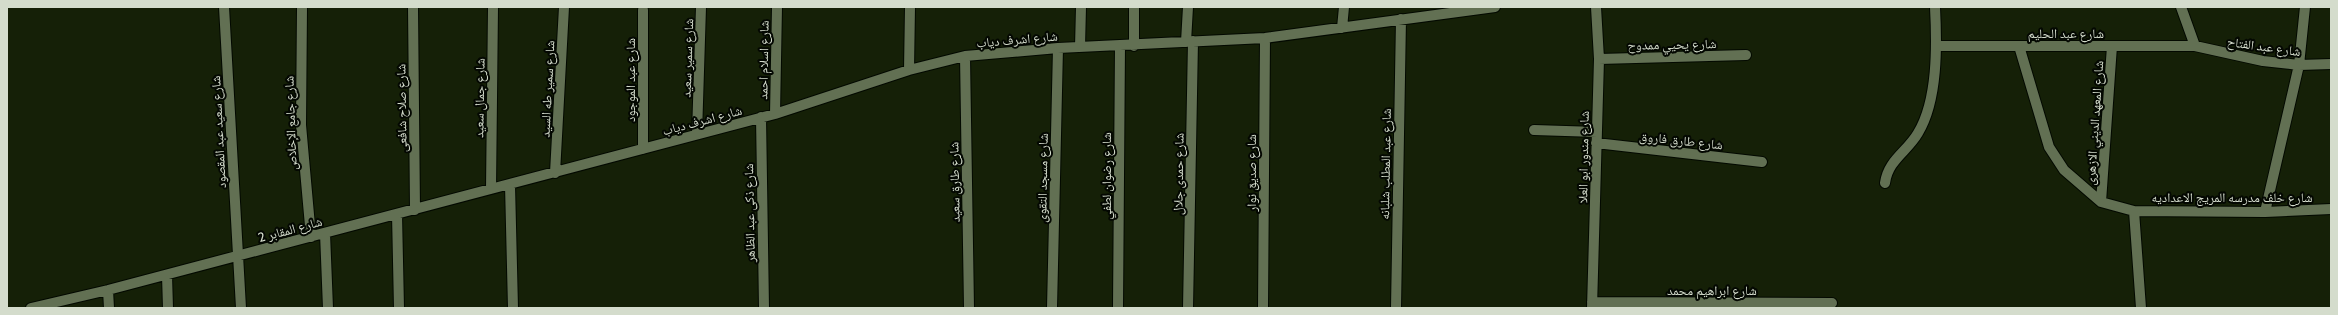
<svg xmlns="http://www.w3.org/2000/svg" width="2338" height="315" viewBox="0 0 2338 315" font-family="Cabin,'Noto Naskh Arabic',sans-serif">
	<rect width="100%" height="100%" fill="#152007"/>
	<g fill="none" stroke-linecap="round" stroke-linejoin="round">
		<defs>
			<path id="minor" d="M224 7 241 308
				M302 7 301 125 311 237
				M413 7 415 210
				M2181 7 2195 46
				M1342 28 1344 7
				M1186 42 1188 7
				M1134 46V7
				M1937 46H2195L2263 61 2299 65 2331 64
				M2019 46 2049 147 2064 170 2101 202 2134 211 2141 308
				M1080 47 1081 7
				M965 56 969 308
				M1599 59 1746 55
				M909 70 910 7
				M775 114 777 7
				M761 117 764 308
				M1534 130 1597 132
				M697 134 701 7
				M1596 143 1762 162
				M643 149V10
				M555 173 564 7
				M1885 183C1888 160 1907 152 1918 133 1938 100 1937 45 1935 7
				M510 185 513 308
				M491 189 493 7
				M2101 202 2112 46
				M2134 211 2265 212 2331 209
				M2265 212 2299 65 2305 7
				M397 214 399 308
				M325 233 328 308
				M167 275 168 308
				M108 290 109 308
				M1592 302 1832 303
				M31 308 108 290 775 114 909 70 965 56 1058 48 1265 38 1495 7
				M1052 308 1058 48
				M1118 308 1120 45
				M1188 308 1193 41
				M1263 308 1265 38
				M1396 308 1401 19
				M1592 308 1599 59 1596 7"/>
		</defs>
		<use href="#minor" stroke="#030900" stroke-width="12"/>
		<use href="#minor" stroke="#627053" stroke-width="10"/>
	</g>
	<g text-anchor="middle" stroke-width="4" stroke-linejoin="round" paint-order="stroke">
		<g font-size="13" fill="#d4dccc" stroke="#040802">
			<text x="2066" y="38">شارع عبد الحليم</text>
			<text transform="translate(1017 39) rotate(-5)" y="5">شارع اشرف دياب</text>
			<text transform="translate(1672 44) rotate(-1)" y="5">شارع يحيي ممدوح</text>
			<text transform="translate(2264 46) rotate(8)" y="5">شارع عبد الفتاح</text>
			<text transform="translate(687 58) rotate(-88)" y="5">شارع سمير سعيد</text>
			<text transform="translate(763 60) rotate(-89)" y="5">شارع اسلام احمد</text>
			<text transform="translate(630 80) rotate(-90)" y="5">شارع عبد الموجود</text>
			<text transform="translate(547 89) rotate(-87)" y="5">شارع سمير طه السيد</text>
			<text transform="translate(479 98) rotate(-89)" y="5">شارع جمال سعيد</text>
			<text transform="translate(401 108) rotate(-91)" y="5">شارع صلاح شافعى</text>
			<text transform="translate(702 120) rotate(-15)" y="5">شارع اشرف دياب</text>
			<text transform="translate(290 123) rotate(-92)" y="5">شارع جامع الإخلاص</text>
			<text transform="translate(2094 123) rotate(-86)" y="5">شارع المعهد الديني الازهرى</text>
			<text transform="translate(218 132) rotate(-93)" y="5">شارع سعيد عبد المقصود</text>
			<text transform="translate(1681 140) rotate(6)" y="5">شارع طارق فاروق</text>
			<text transform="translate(1583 157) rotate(-89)" y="5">شارع مندور ابو العلا</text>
			<text transform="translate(1385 164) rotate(-89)" y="5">شارع عبد المطلب شلبانه</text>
			<text transform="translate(1251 173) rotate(-90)" y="5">شارع صديق نوار</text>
			<text transform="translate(1178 174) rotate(-89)" y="5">شارع حمدى جلال</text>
			<text transform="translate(1106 176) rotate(-90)" y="5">شارع رضوان لطفي</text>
			<text transform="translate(1042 178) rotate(-89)" y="5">شارع مسجد التقوى</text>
			<text transform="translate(954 182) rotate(-91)" y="5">شارع طارق سعيد</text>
			<text x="2232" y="202">شارع خلف مدرسه المريج الاعداديه</text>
			<text transform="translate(749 213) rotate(-91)" y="5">شارع ذكى عبد الظاهر</text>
			<text transform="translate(290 229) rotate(-15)" y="5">شارع المقابر 2</text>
			<text x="1712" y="295">شارع ابراهيم محمد</text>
		</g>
	</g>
	<rect width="2338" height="315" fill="none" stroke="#d4dccc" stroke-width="16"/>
</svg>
